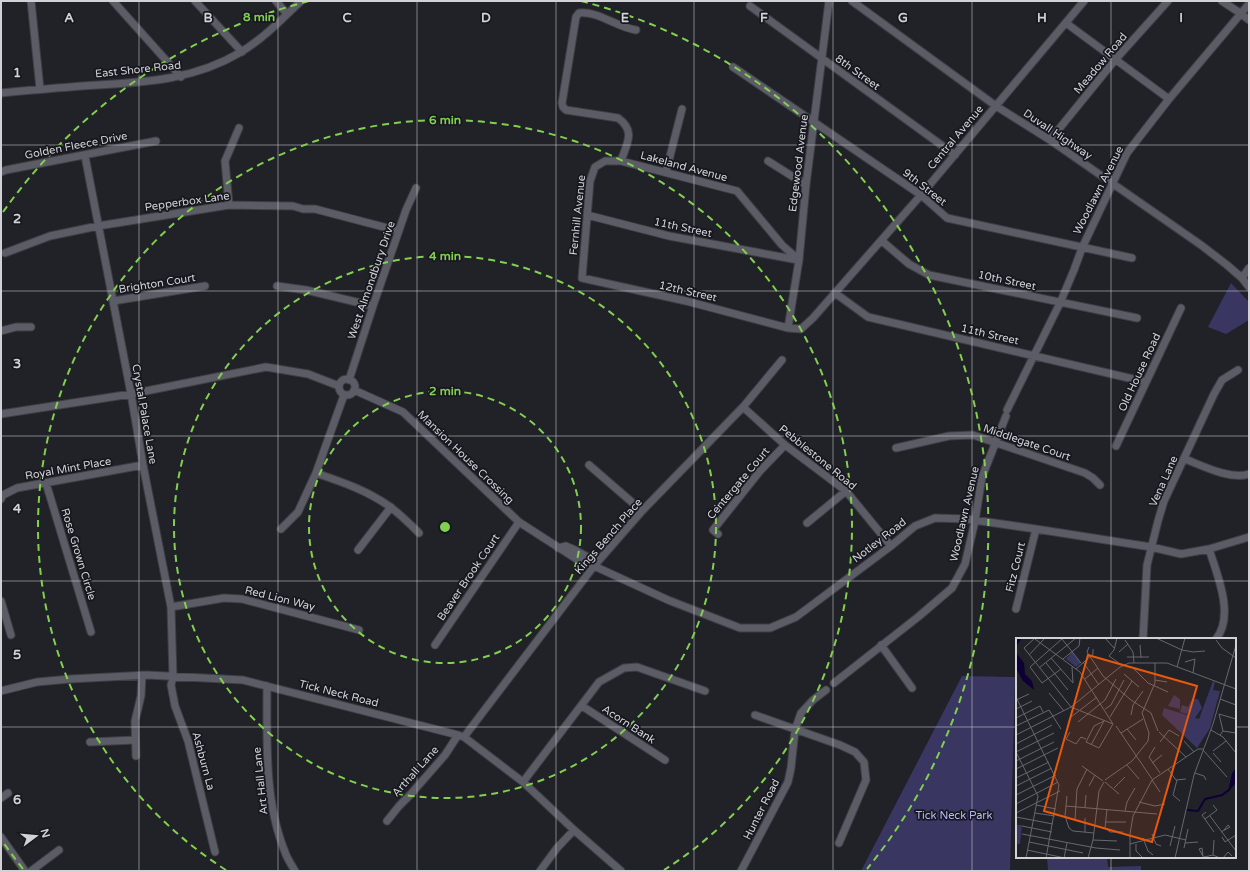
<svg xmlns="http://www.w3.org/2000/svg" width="1250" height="872" viewBox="0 0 1250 872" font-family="'Varela Round',sans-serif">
	<rect width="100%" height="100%" fill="#212128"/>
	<path fill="#393661" d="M1231 283 1249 302V320L1226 334 1208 327Z
		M962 676 1015 677 1010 871H861Z
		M1047 857H1107L1108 867 1141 866V871H1038L1048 870Z"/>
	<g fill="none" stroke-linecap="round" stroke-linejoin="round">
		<defs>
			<path id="minor" d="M31 1 40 89
				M113 1 181 77
				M195 1 242 52
				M276 1 287 14
				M852 1 996 106 1050 140 1201 245 1227 265 1242 278 1249 287
				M1222 1 1240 13 1249 20
				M750 6 955 155
				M1066 23 1169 99
				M733 67 921 195 947 218 1132 258
				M1 93C33 90 66 87 98 85 149 82 196 79 241 52 264 38 282 19 301 1
				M1050 140 1115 60 1168 1
				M85 156 131 394 143 465 171 607 173 677 171 685 175 706 188 741 215 852
				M621 161C627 143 636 131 618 118L566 110 563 107 562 103 576 17 579 13C599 11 616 27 636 30
				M768 161 806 185
				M1 172 6 170 156 141
				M666 172 682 109
				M229 205 225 161 239 128
				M587 215 669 236 798 260
				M882 241 909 264 929 275 1137 318
				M5 253 50 236 98 226 229 205 293 206 303 209H315L399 231
				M799 260 782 245 737 191 621 161H605L595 167 590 181 582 278 686 301 788 328 801 329 813 318 921 195 1084 1
				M1242 278 1249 268
				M277 286 306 290 373 306
				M835 293 868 317 1146 382
				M113 301 205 286
				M788 328 799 260 806 185 829 1
				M1 331 16 327H31
				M339 387a8 8 0 1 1 16 0a8 8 0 1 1-16 0Z
				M349 380 373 306 406 210 416 188
				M354 390 403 412 519 522 578 560 588 562 594 566 668 600 740 628H770L796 617 891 546 915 526 935 518 967 519 1036 529 1151 547 1181 554 1209 549 1249 537
				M743 407 785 445 846 491 891 546
				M1007 410 1060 303 1074 270 1082 248 1127 153 1169 99 1249 4
				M1 414 131 394 266 367 308 374 339 386
				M1116 446 1181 308
				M896 448 949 436 973 435 1085 473 1093 478 1100 485
				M1185 459C1203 466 1230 480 1249 474
				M589 465 642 511
				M316 473C342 482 366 490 389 506 400 514 410 524 419 533
				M46 483 91 632
				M1 499 3 495 17 488 143 465
				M807 523 846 491
				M281 529 298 512 316 473 344 395
				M718 534 713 530 760 471 785 445
				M558 548 566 546 575 550 586 556 588 562
				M1209 549C1217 574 1235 616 1216 639
				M358 550 391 507
				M1 601 11 635
				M171 607 224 598 242 599 359 630
				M1016 609 1036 529
				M1143 639 1147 565 1158 521 1164 501 1214 394 1222 380 1238 370
				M435 645 519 522
				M881 645 912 688
				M834 683 918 617 952 588 965 564 975 521 982 477 1006 416
				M267 686C267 740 264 801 285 852 287 859 292 865 295 871
				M1 691 37 682 70 679 147 675 243 680 458 735 464 737 523 782 574 830 621 871
				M582 706 665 760
				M755 715 840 745 855 752 864 762 866 780 839 843
				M464 737 594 566 642 511 743 407 782 360
				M90 742 135 740
				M136 756 135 721 141 696 142 675
				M523 782 599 682 624 668 637 667 705 691
				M1 798 8 793
				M387 821 399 806 410 795 445 755 458 735
				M1 837 25 871
				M31 871 59 850
				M540 871 557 848 574 830
				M741 871 788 782 791 768 795 730 801 713 813 700 826 690"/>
		</defs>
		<use href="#minor" stroke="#3e3e44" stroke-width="9"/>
		<use href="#minor" stroke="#5b5c65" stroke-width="7"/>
	</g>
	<path fill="none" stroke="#d1d1d6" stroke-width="1" stroke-opacity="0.55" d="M139 1V871M278 1V871M417 1V871M556 1V871M694 1V871M833 1V871M972 1V871M1111 1V639M1 145H1249M1 291H1249M1 436H1249M1 581H1249M1 727H1017M1235 727H1249M1111 857V871"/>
	<g fill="none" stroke="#82d04f" stroke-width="2" stroke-dasharray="7 5">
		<circle cx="445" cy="527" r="136"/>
		<circle cx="445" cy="527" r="271"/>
		<path d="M226 870A407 407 0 1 1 664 870"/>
		<path d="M23 869A543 543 0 0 1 3 842M3 212A543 543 0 0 1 309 1M581 1A543 543 0 0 1 867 869"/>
	</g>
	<g text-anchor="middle" stroke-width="3.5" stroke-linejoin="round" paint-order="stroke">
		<g font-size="11" fill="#d1d1d6" stroke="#17171f">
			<text transform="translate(1100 63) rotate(-50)" y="4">Meadow Road</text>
			<text transform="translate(138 69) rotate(-6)" y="4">East Shore Road</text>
			<text transform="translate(858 72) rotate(36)" y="4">8th Street</text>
			<text transform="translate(1058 134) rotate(34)" y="4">Duvall Highway</text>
			<text transform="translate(955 137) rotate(-50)" y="4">Central Avenue</text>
			<text transform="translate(76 145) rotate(-11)" y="4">Golden Fleece Drive</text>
			<text transform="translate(798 163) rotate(-83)" y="4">Edgewood Avenue</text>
			<text transform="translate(684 166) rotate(15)" y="4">Lakeland Avenue</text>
			<text transform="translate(925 187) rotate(38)" y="4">9th Street</text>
			<text transform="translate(1098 190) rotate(-63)" y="4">Woodlawn Avenue</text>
			<text transform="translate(187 201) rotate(-8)" y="4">Pepperbox Lane</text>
			<text transform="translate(577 215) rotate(-84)" y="4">Fernhill Avenue</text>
			<text transform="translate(683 227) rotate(12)" y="4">11th Street</text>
			<text transform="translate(371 280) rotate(-71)" y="4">West Almondbury Drive</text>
			<text transform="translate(1007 280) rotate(12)" y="4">10th Street</text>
			<text transform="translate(157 283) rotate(-9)" y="4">Brighton Court</text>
			<text transform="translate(688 291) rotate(13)" y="4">12th Street</text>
			<text transform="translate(990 334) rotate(13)" y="4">11th Street</text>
			<text transform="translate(1139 372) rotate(-65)" y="4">Old House Road</text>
			<text transform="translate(145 414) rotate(80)" y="4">Crystal Palace Lane</text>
			<text transform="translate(1027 442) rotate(19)" y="4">Middlegate Court</text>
			<text transform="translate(466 457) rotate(44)" y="4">Mansion House Crossing</text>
			<text transform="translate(818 457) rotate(39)" y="4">Pebblestone Road</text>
			<text transform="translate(68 468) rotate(-10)" y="4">Royal Mint Place</text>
			<text transform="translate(1163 481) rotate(-66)" y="4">Vena Lane</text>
			<text transform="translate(738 483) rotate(-50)" y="4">Centergate Court</text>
			<text transform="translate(964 514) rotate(-77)" y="4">Woodlawn Avenue</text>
			<text transform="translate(608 536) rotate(-49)" y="4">Kings Bench Place</text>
			<text transform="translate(879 540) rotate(-38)" y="4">Notley Road</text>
			<text transform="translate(79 554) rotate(73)" y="4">Rose Grown Circle</text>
			<text transform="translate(1015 567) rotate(-76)" y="4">Fitz Court</text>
			<text transform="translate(468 577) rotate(-56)" y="4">Beaver Brook Court</text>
			<text transform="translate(280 598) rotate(14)" y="4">Red Lion Way</text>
			<text transform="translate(339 693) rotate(14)" y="4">Tick Neck Road</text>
			<text transform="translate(629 724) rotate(33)" y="4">Acorn Bank</text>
			<text transform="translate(204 761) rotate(75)" y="4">Ashburn La</text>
			<text transform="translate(415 771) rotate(-48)" y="4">Arthall Lane</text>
			<text transform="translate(260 781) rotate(-96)" y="4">Art Hall Lane</text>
			<text transform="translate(761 809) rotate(-63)" y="4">Hunter Road</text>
		</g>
		<g font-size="11" fill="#b8b7fe" stroke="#17171f">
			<text x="954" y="819">Tick Neck Park</text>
		</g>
	</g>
	<g transform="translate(1016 638)">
		<rect width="220" height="220" fill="#212128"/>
		<path d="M56 14 65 25 60 29 50 21ZM197 43 199 44 197 52 204 53 194 90 181 110 146 77 148 70 174 78 173 73 171 76 164 74 166 67 172 69 176 61H182L186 70 179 80 183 81ZM158 57 164 61V71L152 68ZM0 187H6L4 206H0Z" fill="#393661"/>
		<path d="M0 0H6L0 9 1 16 8 25 9 36 16 43 18 52 7 43 0 30ZM220 130 219 146 212 154 216 135Z" fill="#0e0034"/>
		<path fill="none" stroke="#0e0034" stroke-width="2" d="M171 172 182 173 189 161 206 157 214 151"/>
		<path fill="none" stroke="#67676e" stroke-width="1" d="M19 0 8 10 55 69 97 86M89 0 98 10M101 0 98 12 93 18 107 28M140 0 166 12M19 1 64 34 97 86M46 1 65 25M109 2 117 14 118 25M200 2 206 10 220 20M124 7 125 20M73 9 71 14 87 38 115 62M166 12 177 14 189 13M103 14 112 6M13 17 29 0M111 19H133M35 20 57 45M47 21 63 8 64 0M67 24 83 47M169 24 179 21 177 35M30 25 52 52M56 29 57 45M161 29 169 0M23 30 60 0M45 31 26 45 14 29 47 0M60 31 77 16V11M118 31 132 45 152 54M108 36 123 49M69 41 82 30M139 42 151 44M33 55 48 73M0 59 43 147 30 220M204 61 220 67M0 62 13 56M115 62 135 75 142 93M0 71 16 63M89 71 95 67 108 42M115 77 117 67 127 53M55 79 81 59M94 79 116 43M0 80 24 68 27 74M88 83 78 88 70 104 83 110 97 86M62 84 89 62 100 41M0 88 33 72 45 91M100 88 136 141M111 91 120 102M195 92 207 99 220 115M207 93 220 95M54 94 50 101 60 106 65 99 70 101M143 94 170 119M105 95 127 81M0 97 55 69 104 29 113 25H151L220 51M204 97 207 93 203 76 220 81M168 103 178 114M144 104 153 92 163 98M0 106 36 87M75 107 88 83M139 109 133 119 144 135M187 112 211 139M197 113 210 103M0 114 22 158 10 220M0 114 38 95M197 115 205 124M0 123 38 104M136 125 146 117M111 127 123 141M66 128 87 143M0 131 42 110M152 131 160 142 170 141M179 135 188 138 190 142M0 140 33 124M89 142 116 123 132 103 133 95 126 75 139 45V25M136 142 144 154M161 142 157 157 164 163M89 144 103 156M0 148 36 130M73 148 79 137M98 150 109 139M0 157 40 137M51 158 49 178 53 190 57 193 78 195M123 164 139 168 149 166M0 166 42 144M20 167 40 171M50 168 141 176M69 169 70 157M91 171 89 190 94 194H107M109 173 111 164 119 150M190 174 186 177 198 194M0 175 44 153M19 175 39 178M194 178 220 213M0 179 37 186M59 181 61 151 71 131M189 181 201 172 197 167M89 184H110M6 188 36 194M69 194V180M205 194 214 189 212 187 208 192M6 196 80 210 104 212M136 196 140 206 145 208M206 199 209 204 220 197M127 200 132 213 137 217M77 202 101 203M13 204 67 215M169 205 182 204M114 206 149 197 170 202M120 206V213L126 219M154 208 159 188M168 210 172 191M11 212 49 220M197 217 198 202M187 218 186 210 183 211 188 220M188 219 197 217 204 220M48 220 51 205M72 220 77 202 83 153 88 144M114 220V196L117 178 136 142 182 111H187M159 220 178 137 197 86 220 7M207 220 212 214 216 218"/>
		<path fill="#e8590c" fill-opacity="0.15" stroke="#e8590c" stroke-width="2" d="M72 17 181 48 136 204 28 173Z"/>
		<rect width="220" height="220" fill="none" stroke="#d1d1d6" stroke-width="2"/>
	</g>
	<g font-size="13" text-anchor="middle" font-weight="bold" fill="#d1d1d6" stroke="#17171f" stroke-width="3.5" stroke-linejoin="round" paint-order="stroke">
		<text x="69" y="22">A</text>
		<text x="208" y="22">B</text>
		<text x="347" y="22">C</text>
		<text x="486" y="22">D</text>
		<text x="625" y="22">E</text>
		<text x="764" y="22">F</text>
		<text x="903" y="22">G</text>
		<text x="1042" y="22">H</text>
		<text x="1181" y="22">I</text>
		<text x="17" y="77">1</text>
		<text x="17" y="223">2</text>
		<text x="17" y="368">3</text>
		<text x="17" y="513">4</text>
		<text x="17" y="659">5</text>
		<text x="17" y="804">6</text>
	</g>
	<circle cx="445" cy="527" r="6" fill="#82d04f" stroke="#17171f" stroke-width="2"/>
	<g font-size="12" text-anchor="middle" font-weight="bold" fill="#82d04f" stroke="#17171f" stroke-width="3.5" stroke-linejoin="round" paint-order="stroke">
		<text x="259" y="21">8 min</text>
		<text x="445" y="124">6 min</text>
		<text x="445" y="260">4 min</text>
		<text x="445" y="395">2 min</text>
	</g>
	<rect width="1250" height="872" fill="none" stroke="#d1d1d6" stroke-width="4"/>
	<g transform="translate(36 836) rotate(74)" stroke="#17171f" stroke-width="3" paint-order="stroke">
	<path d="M0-3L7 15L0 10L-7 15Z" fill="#d1d1d6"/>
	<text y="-6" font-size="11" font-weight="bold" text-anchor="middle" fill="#d1d1d6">N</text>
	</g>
</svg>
